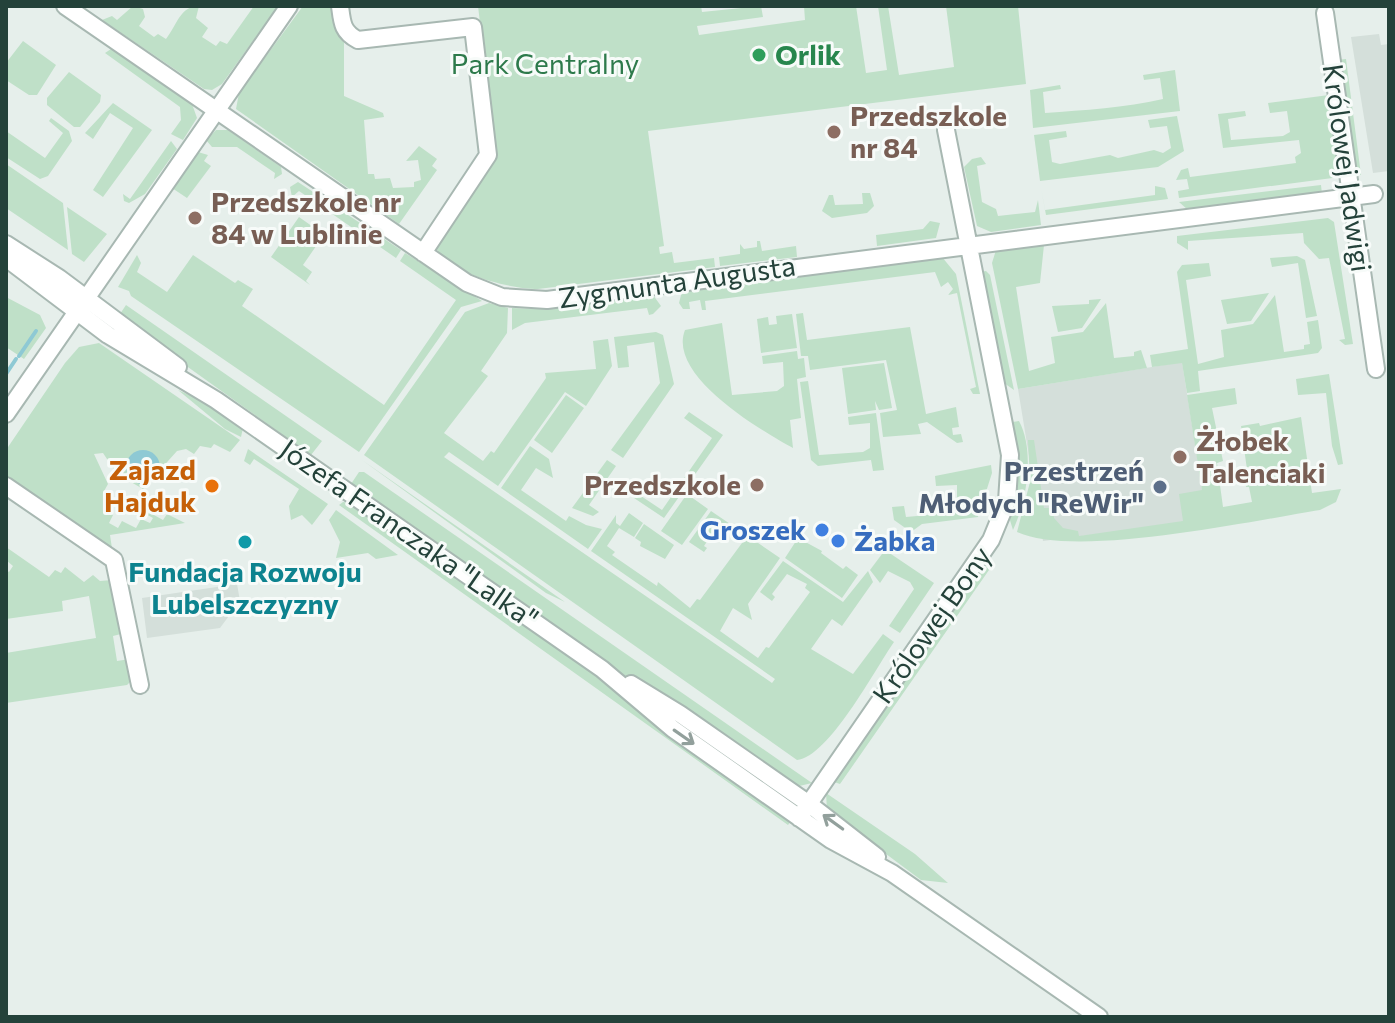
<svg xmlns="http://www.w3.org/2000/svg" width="1395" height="1023" viewBox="0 0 1395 1023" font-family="Commissioner,sans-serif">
	<rect width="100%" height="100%" fill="#e6efeb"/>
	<path fill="#d4dfda" d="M1379 34 1381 45 1389 44V171L1373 173 1351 37Z
		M1182 362 1207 520 1043 541 1018 389Z
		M237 584 240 601 220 628 147 638 142 598Z"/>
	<path fill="#bfe0c8" d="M133 6 143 9 145 17 139 26 154 37 158 34 166 39C177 25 180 6 199 6L196 18 208 28 202 37 216 46 220 41 227 44 254 6H278L222 84 212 90 204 89 102 20 112 16 117 20Z
		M303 6H334L344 37V96L383 113 384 117 364 120 368 174H374L375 179 390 178 393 188 414 187V182L421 180 418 160 406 161 419 146 437 159 432 166 437 170 399 224 236 109 239 93Z
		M478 6H701L702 12 761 6 763 17 697 26 699 35 805 20 804 6H856L866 73 887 70 878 6H888L899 75 954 67 946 6H1018L1026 84 648 131 664 246 659 247 660 254 672 252 674 263 714 258 715 267 538 289C510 289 450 274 436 248L437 242 496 156Z
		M23 41 56 65 37 95H29L6 80V63Z
		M111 49 192 104 197 118 183 140 171 134 181 120 180 107 105 53Z
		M1346 59 1361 175H1358L1337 60Z
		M1175 70 1180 111 1033 128 1030 90 1060 85 1061 89 1043 92 1045 113C1084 110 1125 108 1163 99L1160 78 1144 80 1143 75Z
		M69 72 101 95 100 102 80 127H74L47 105V98Z
		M1329 95 1340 177 1179 198 1178 191 1189 189 1187 179 1176 180 1181 170 1188 168 1190 177 1296 163 1295 157 1301 153 1299 140 1223 148 1218 114 1245 111 1246 116 1228 119 1231 140 1283 136 1290 132 1287 111 1270 113 1268 103Z
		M113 103 152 130 103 197 93 190 133 128 110 113 93 139 85 133Z
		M1177 116 1184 151 1158 167 1040 181 1034 135 1066 131 1067 137 1049 140 1052 162 1060 164 1110 155 1118 158 1154 150 1163 153 1171 148 1167 126 1150 128 1148 120Z
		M51 118 69 131 72 141 48 176 40 179 6 157V131L45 158 63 133 49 121Z
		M216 130H228L281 167 282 174 274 179 275 173 237 147H212L206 140Z
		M171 141 177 149 145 194 129 203 124 201 123 194 130 199Z
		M198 152 208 155 204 161 211 166 187 198 172 188Z
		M981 157 986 164 977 166 982 202 996 209 998 216 1035 212 1038 200 1041 225 991 232 977 226 964 167 972 159Z
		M6 164 63 203 68 250 6 208Z
		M298 182 401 250 396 258 299 191 292 197 290 187Z
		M1321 185 1322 194 1188 210 1179 202Z
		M1155 186 1165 188 1168 199 1046 215 1041 188 1045 210 1155 195Z
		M862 193H870L874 206 867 213 832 218 822 211 829 195H833L835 205 863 204Z
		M67 207 107 234 84 262 72 254Z
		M299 217 333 241 331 245 321 239 303 265 312 272 306 281 310 285 271 257Z
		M1328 218 1334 222 1353 344 1345 345 1339 340 1345 339 1329 258 1319 259 1304 243 1303 233 1188 241V250L1177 243V236Z
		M930 221 940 223 936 238 877 246 876 235 923 229Z
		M757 241H760L762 251 796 246 797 257 720 266 719 257 740 254V244L744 249 757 247Z
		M1044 245 1040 283 1016 287 1029 371 1055 363 1051 337 1083 332 1106 303 1114 358 1134 356V352L1141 350 1147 368 1018 389 992 263 996 250Z
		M405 253 482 301 461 307 359 452 131 296 129 291 118 287 137 255 141 263 137 272 167 292 193 255 235 283 238 280 253 289 242 306 384 405 456 300 400 261Z
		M1297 256 1305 260 1317 316 1306 318 1298 263 1272 267 1270 258Z
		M942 257 956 274 980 394H973L970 389 976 387 957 293 948 295 953 289 948 282 941 287 935 272 705 301 706 310H702L700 300 689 302 690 309H683L679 303 682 291Z
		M1209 263 1211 276 1186 280 1198 364 1224 357 1221 330 1253 324 1275 295 1284 352 1304 349V345L1310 344 1307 322 1318 320 1322 348 1318 353 1198 371 1200 391 1187 393 1182 363 1152 367 1150 355 1188 349 1177 272 1182 265Z
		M986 271 990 275 1014 390 1004 383 980 272Z
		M1269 293 1251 321 1227 324 1221 300Z
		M653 295 661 306 653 314 649 315 647 308 525 323 512 330V308L539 309Z
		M6 297 40 315 46 328 24 359 6 347Z
		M1101 299 1082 328 1058 332 1052 306 1089 304V300Z
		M489 303 508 308 507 333 481 371 488 376 444 433 483 461 491 451 494 453 546 378 545 373 596 369 593 341 608 339 612 366 586 406 565 392 498 486 449 452 444 457 772 683 775 679 591 551 616 515V523L620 526 629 513 643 523 634 537 619 528 607 546 615 552 612 555 657 586 658 582 690 608 697 599 700 600 742 543 738 536 718 525 704 546 707 548 704 552 689 542 711 511 780 558 748 604 752 620 733 608 720 631 758 658 766 647 769 648 810 592 805 588 807 584 787 574 772 594 775 597 772 601 760 592 783 561 843 602 868 571 873 582 842 626 832 619 811 649 853 674 883 634 894 642C875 669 829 757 797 760L364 455 465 312Z
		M126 305 322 441 311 455 118 317Z
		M803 313 807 340 910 327 926 414 956 407 959 427 952 428 953 435 961 434 963 442 957 443 927 422 918 424 921 434 883 437 880 413 897 410 886 360 810 370 808 356H801L796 314Z
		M792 314 797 348 761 353 757 319 768 317 769 325 777 324 776 316Z
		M722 323 732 395 777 391 784 386 783 362 763 364 762 356 797 351 798 359 804 358 806 377 797 379 801 418 790 420 793 448C760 430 667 375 685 330Z
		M656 332 663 335 674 384 623 458 611 450 660 383 654 342 627 346 629 367 618 368 614 337Z
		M99 343 240 440 230 452 214 444 211 448 200 446 194 454 186 449 177 451 143 489 117 474 103 453 94 454 108 484 103 493 111 498 105 510 113 515 109 523 118 528 122 521 136 528 141 519 150 523 153 518 144 513 145 510 163 520 167 514 185 523 110 535 113 555 6 483V450L65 363 79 347Z
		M884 363 892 408 879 410 875 401 876 410 848 414 842 368Z
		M1329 374 1343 464 1338 465 1332 446 1326 393 1298 395 1296 379Z
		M808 381 819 455 863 452 870 448V423L849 425 848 417 876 413 884 470 873 471 871 460 818 466 811 460 800 382Z
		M1235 388 1237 404 1212 408 1223 461 1217 463 1223 507 1252 502 1249 487H1246L1245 479 1248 477 1241 426 1259 423 1260 426 1301 417 1312 493 1341 489 1336 502 1320 510C1251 521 1075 559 1017 532L1030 482 1028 440H1034L1044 508H1053L1054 518 1063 528 1078 531 1079 536 1183 521 1179 494 1202 490 1187 395Z
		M178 390 205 402 243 428 241 437 225 429Z
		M566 395 584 408 552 453 534 440Z
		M689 412 723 435 664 518 631 496 635 492 662 510 712 438 684 418Z
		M1019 421C1035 451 1027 500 1013 530L1009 517 1018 466 1012 422Z
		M530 446 549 459 553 478 536 468 521 490 566 521 569 516 586 525 602 529 588 549 501 488Z
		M248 449 328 504 312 525 302 515 291 520 289 506 299 489 254 459 250 465 244 461Z
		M362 460 565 602 546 593Z
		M607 460 616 466 589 505 599 512 593 516 572 508Z
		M991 465 992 473 978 517 922 524 911 532 894 520 892 507 904 506 906 517 950 513 957 508V485L936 486 935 476Z
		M359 472H364L812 783 795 787 609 665 351 484Z
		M687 494 708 509 682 545 661 531Z
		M343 502 351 503 610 684 791 821 788 825 339 505Z
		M336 510 398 555 376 559 368 553 336 558 340 542 329 520Z
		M644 524 674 545 665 559 640 546 641 542 635 538Z
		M798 538 822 551 821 553 843 569 846 566 858 575 842 598 785 558Z
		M6 547 49 577 55 570 61 573 65 567 84 582 93 575 100 581 112 580 121 634 113 636 117 661 130 659 134 678 127 685 6 703V653L96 638 89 596 62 601 63 611 6 619V570L9 572 13 566 6 560Z
		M885 550 934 583 900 633 889 626 914 589 910 582 888 571 880 583 870 570Z
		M983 563 989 570 840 784 834 782Z
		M826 793 915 854 948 883 921 880 827 810Z"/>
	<path fill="#8ec9d4" d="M126 467a17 17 0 1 1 34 0a17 17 0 1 1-34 0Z"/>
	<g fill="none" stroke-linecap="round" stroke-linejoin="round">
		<path stroke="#8ec9d4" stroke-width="4" d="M19 356 36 331
			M6 374 16 359"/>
		<defs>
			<path id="minor" d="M65 6 467 283 502 297 547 300 1374 194
				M340 6C342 22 342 32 358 40L473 27 488 155 423 253
				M1325 13 1376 369
				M6 244 59 278 178 367
				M6 258 108 335 216 400 602 669 673 729 831 840 892 873 1099 1017
				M6 414 289 6
				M6 486 114 560 140 685
				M631 684 680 714 809 804 877 857
				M799 818 991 540 1007 501 1010 455 946 130"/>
		</defs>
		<use href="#minor" stroke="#a8b8b2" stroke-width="20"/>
		<use href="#minor" stroke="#fff" stroke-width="16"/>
	</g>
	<defs><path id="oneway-shaft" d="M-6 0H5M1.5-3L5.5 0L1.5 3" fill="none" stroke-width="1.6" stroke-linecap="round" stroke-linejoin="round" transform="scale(2)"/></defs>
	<g stroke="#92a09c">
		<use href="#oneway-shaft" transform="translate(684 737) rotate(35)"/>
		<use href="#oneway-shaft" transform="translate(833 822) rotate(-144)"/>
	</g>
	<circle fill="#2e9e5b" stroke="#f7fbf9" stroke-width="3" cx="759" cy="55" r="8"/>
	<g fill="#8d6e63" stroke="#f7fbf9" stroke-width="3">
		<circle cx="834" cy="132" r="8"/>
		<circle cx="195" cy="218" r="8"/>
		<circle cx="1180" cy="457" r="8"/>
		<circle cx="757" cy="485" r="8"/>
	</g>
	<circle fill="#e8710a" stroke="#f7fbf9" stroke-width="3" cx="212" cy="486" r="8"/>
	<circle fill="#5c6f8a" stroke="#f7fbf9" stroke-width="3" cx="1160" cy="487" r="8"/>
	<g fill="#3f7fe0" stroke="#f7fbf9" stroke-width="3">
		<circle cx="822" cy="530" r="8"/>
		<circle cx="838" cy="541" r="8"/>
	</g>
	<circle fill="#0f9aa8" stroke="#f7fbf9" stroke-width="3" cx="245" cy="542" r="8"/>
	<g text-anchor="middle" stroke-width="6" stroke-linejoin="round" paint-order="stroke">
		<g font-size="28" font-weight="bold" fill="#27864d" stroke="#f7fbf9" text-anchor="start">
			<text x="775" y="65">Orlik</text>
		</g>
		<g font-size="28" fill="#2d7a4b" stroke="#f7fbf9">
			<text x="545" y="74">Park Centralny</text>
		</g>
		<g font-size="28" font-weight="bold" fill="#785e54" stroke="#f7fbf9" text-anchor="start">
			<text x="850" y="126">Przedszkole<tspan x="850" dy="32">nr 84</tspan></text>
			<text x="211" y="212">Przedszkole nr<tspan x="211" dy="32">84 w Lublinie</tspan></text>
			<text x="1196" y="451">Żłobek<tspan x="1196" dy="32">Talenciaki</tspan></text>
			<text x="741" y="495" text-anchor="end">Przedszkole</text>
		</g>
		<g font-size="28" fill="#24423a" stroke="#f7fbf9">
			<text transform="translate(1347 168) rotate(82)" y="10">Królowej Jadwigi</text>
			<text transform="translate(677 282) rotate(-8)" y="10">Zygmunta Augusta</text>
			<text transform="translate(409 534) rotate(35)" y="10">Józefa Franczaka "Lalka"</text>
			<text transform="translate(932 625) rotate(-55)" y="10">Królowej Bony</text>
		</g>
		<g font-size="28" font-weight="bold" fill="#c56008" stroke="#f7fbf9" text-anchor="end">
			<text x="196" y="480">Zajazd<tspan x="196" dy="32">Hajduk</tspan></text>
		</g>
		<g font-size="28" font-weight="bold" fill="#4e5e75" stroke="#f7fbf9" text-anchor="end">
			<text x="1144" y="481">Przestrzeń<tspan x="1144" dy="32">Młodych "ReWir"</tspan></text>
		</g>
		<g font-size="28" font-weight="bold" fill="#366cbe" stroke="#f7fbf9" text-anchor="end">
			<text x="806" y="540">Groszek</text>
			<text x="854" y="551" text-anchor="start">Żabka</text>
		</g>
		<g font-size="28" font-weight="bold" fill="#0d838f" stroke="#f7fbf9">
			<text x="245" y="582">Fundacja Rozwoju<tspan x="245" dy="32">Lubelszczyzny</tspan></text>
		</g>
	</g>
	<rect width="1395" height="1023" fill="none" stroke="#24423a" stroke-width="16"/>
</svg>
